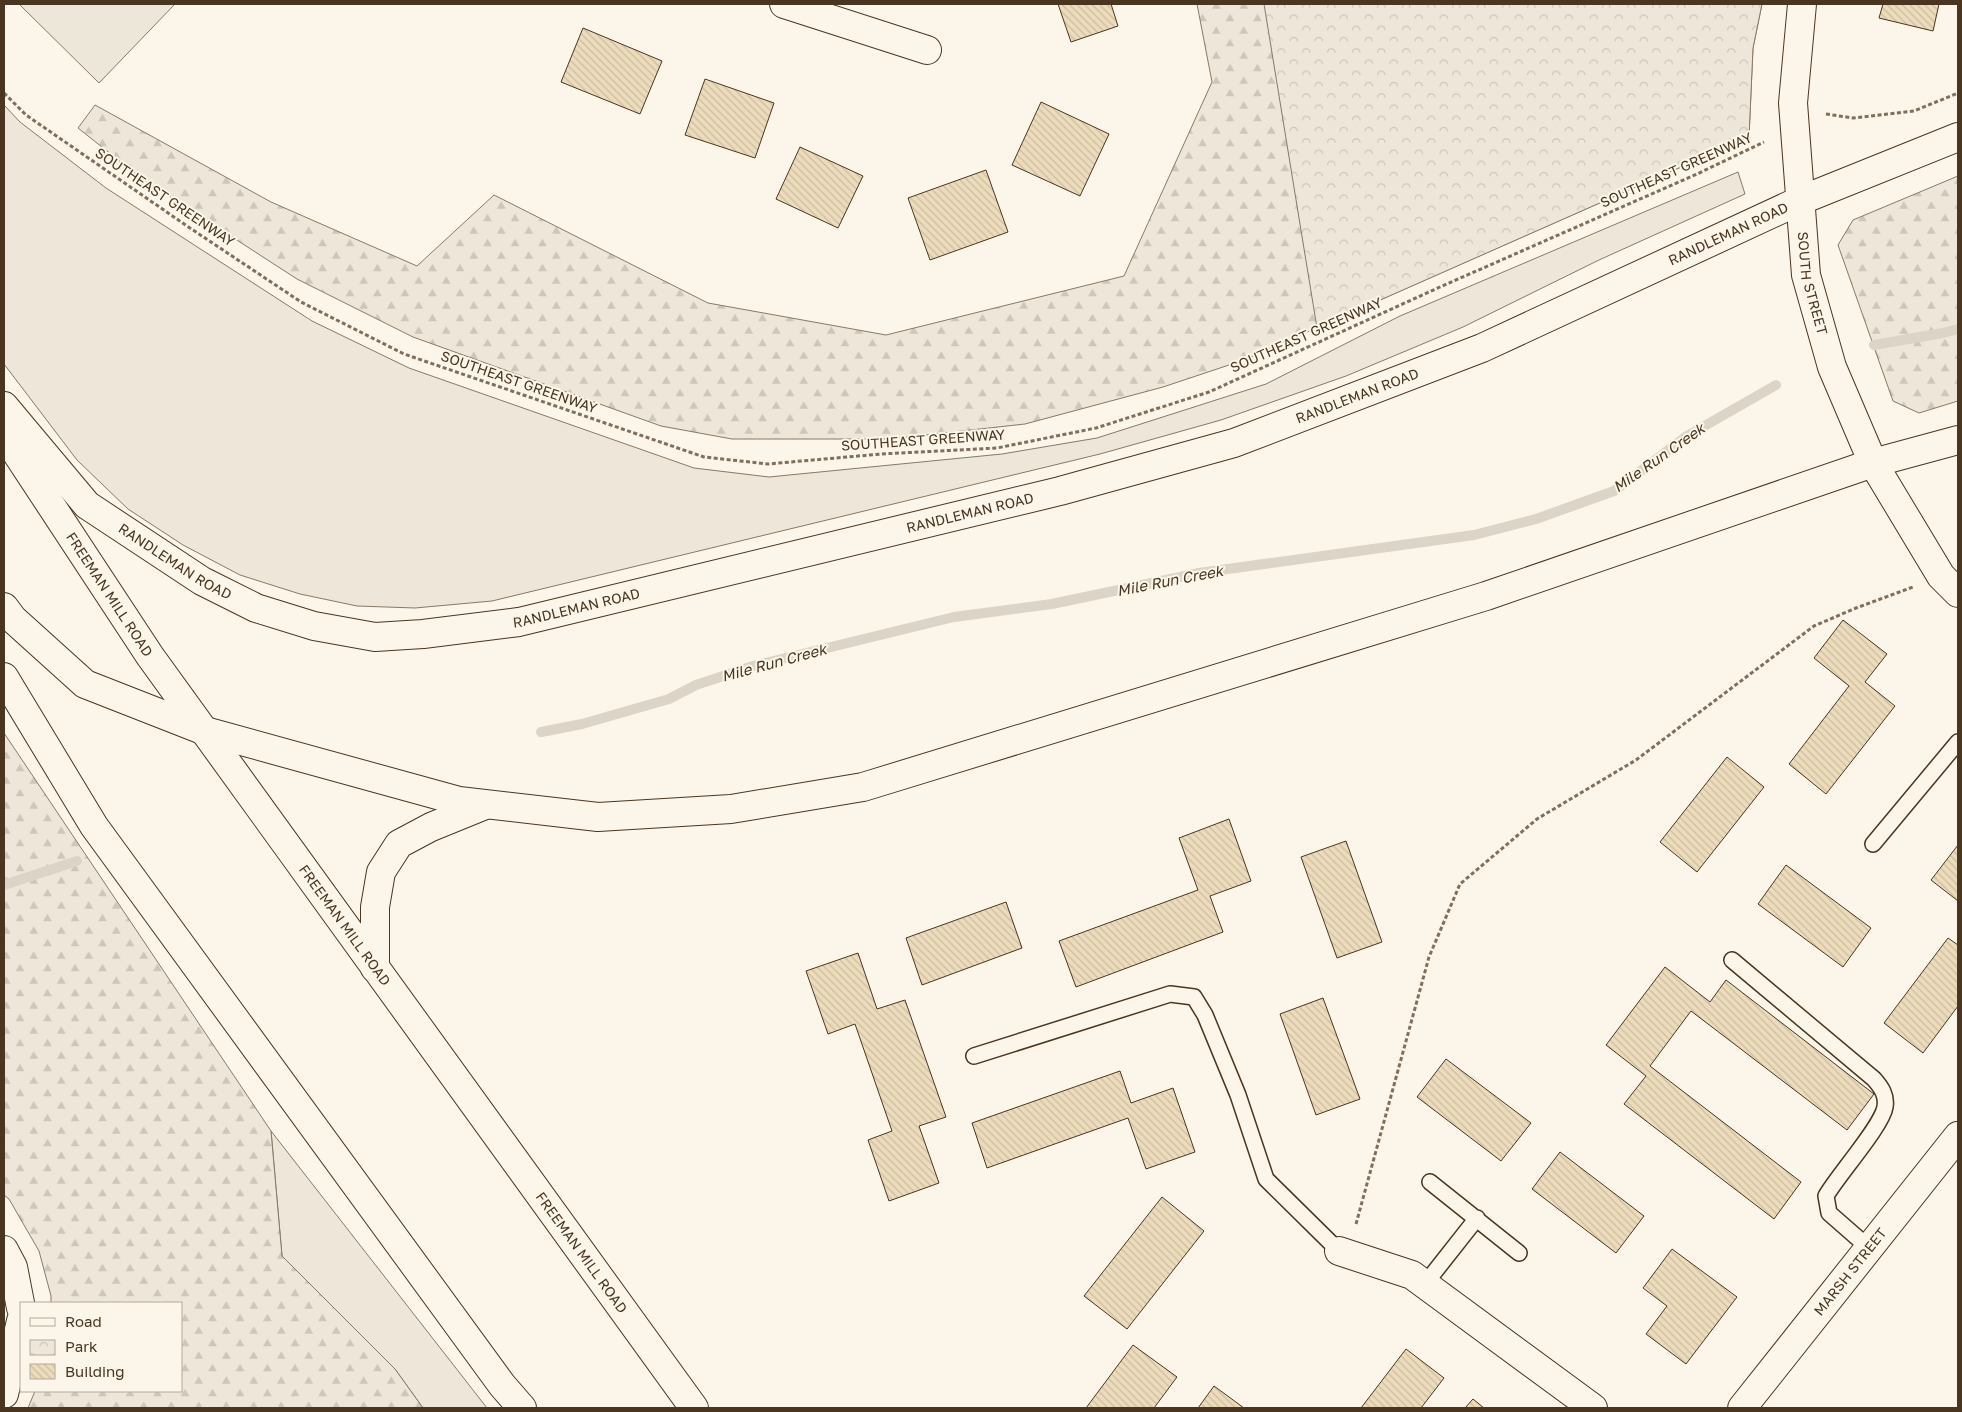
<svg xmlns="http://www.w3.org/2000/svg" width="1962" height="1412" viewBox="0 0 1962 1412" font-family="'Golos Text',sans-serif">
	<defs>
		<pattern id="forest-firs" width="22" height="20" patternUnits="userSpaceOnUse" patternTransform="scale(1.25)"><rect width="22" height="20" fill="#ede6d9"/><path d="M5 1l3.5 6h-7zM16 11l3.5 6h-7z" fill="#cdc6ba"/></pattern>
		<pattern id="park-crowns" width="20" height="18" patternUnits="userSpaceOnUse" patternTransform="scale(1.25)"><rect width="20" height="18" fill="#ede6d9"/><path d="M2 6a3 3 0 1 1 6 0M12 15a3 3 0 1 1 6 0" fill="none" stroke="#cdc6ba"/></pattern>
		<pattern id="building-back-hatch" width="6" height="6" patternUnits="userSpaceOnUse" patternTransform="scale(1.25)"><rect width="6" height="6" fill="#ecdcbc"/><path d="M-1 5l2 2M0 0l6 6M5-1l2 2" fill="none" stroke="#ccbda1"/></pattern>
	</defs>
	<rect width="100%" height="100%" fill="#fbf6e9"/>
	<path fill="#ede6d9" stroke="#887966" d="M4 105 20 122 106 188 312 321 409 368 694 468 769 477 1002 454 1097 438 1266 384 1400 316 1738 172 1745 194 1599 260 1463 327 1346 376 1221 420 1100 454 492 601 415 608 357 606 300 594 240 575 183 545 128 509 77 460 4 364Z
		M271 1131 487 1408H423L395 1369 282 1256Z"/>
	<path fill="url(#forest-firs)" stroke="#887966" d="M1197 4H1762L1753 48 1749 137 1244 360 1163 387 1025 424 890 439H732L661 426 413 337 297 279 141 178 78 128 95 105 271 202 417 266 494 195 708 303 886 335 1124 276 1212 82Z
		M1958 176V401L1919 413 1893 401 1838 245 1853 220Z
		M4 733 271 1131 282 1256 395 1369 423 1408H28L35 1391H181V1303H51V1296L39 1251 9 1199 4 1195Z"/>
	<path fill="url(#park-crowns)" stroke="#887966" d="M1264 4H1762L1753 48 1749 137 1317 328Z"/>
	<path fill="#ede7d9" stroke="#887966" d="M19 4H175L99 83Z"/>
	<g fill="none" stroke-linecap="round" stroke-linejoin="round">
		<path stroke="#dcd4c6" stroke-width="10" d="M1874 345 1943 333 1958 329
			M541 732 582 724 669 699 696 685 753 666 954 617 1052 604 1199 573 1474 535 1536 519 1614 491 1687 436 1776 385
			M4 885 77 861"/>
	</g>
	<path fill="url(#building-back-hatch)" stroke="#4a3520" d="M1058 4H1111L1118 26 1071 42Z
		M1883 4H1939L1933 31 1879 18Z
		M583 28 662 61 640 114 561 82Z
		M705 79 774 103 755 158 685 135Z
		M1041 102 1109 134 1080 196 1012 165Z
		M800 147 863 176 838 228 776 199Z
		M986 170 1008 232 930 260 908 198Z
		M1843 620 1887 654 1865 682 1895 706 1826 794 1789 764 1849 686 1814 658Z
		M1727 757 1764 787 1697 872 1660 842Z
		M1229 819 1251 881 1210 896 1223 932 1076 987 1059 941 1198 890 1179 838Z
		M1346 841 1382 942 1337 958 1301 857Z
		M1958 845V901L1931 880Z
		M1786 865 1871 928 1843 967 1758 904Z
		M1006 902 1022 948 922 985 906 938Z
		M1948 938 1958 945V1006L1923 1053 1884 1023Z
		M858 953 877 1009 905 1000 946 1117 919 1126 939 1183 889 1201 868 1140 892 1131 855 1024 828 1034 806 971Z
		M1665 967 1710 1002 1726 980 1874 1094 1847 1130 1691 1011 1650 1066 1801 1182 1774 1219 1624 1104 1646 1076 1606 1045Z
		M1323 998 1360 1099 1316 1115 1280 1014Z
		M1446 1059 1531 1123 1501 1161 1417 1097Z
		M1120 1071 1131 1103 1173 1088 1195 1152 1146 1169 1128 1118 987 1168 972 1123Z
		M1560 1152 1644 1216 1616 1253 1532 1189Z
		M1162 1197 1204 1231 1127 1329 1084 1296Z
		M1672 1249 1737 1297 1686 1364 1646 1334 1667 1306 1643 1288Z
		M1133 1345 1177 1377 1154 1408H1086Z
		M1406 1349 1444 1378 1421 1408H1361Z
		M1214 1386 1244 1408H1198Z
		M1473 1399 1484 1408H1465Z"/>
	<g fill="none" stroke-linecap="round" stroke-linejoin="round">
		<defs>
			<path id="lane" d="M1873 844 1958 742
				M1732 960 1874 1079C1881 1087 1887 1095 1885 1107 1882 1126 1838 1175 1826 1196L1829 1213 1869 1248
				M974 1056 1170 994 1194 997 1205 1015 1238 1095 1266 1179 1339 1251
				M1430 1182 1519 1253
				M1425 1284 1477 1218"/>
			<g id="street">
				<path d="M784 4 927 50"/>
				<path id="s1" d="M1802 4 1793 103 1806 275 1832 367 1873 463 1941 576 1958 593"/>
				<path d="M4 1250 13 1267 21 1308"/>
				<path d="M1339 1251 1412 1275 1593 1408"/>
				<path d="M4 1394 21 1321"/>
				<path id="s2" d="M1742 1408 1958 1136"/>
			</g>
			<g id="primary">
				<path id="s3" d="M4 406 87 505 202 581 256 608 314 626 375 637 423 634 519 622 1060 491 1234 443 1482 348 1799 201 1958 137"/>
				<path id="s4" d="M4 434 150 656 694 1408"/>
				<path d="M4 607 13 619 85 684 205 731 459 801 598 817 731 809 863 787 1486 596 1873 463 1958 440"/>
				<path d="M4 677 94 826 502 1385 522 1408"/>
				<path d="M375 968V907L381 872 399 844 431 827 485 805"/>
			</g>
		</defs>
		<use href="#lane" stroke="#4a3520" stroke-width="18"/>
		<use href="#street" stroke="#4a3520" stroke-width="30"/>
		<use href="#primary" stroke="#4a3520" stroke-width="30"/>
		<path stroke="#7f6f5c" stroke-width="3" stroke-dasharray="4 2.5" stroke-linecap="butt" d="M4 93 26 115 187 226 301 302 404 354 704 457 768 464 881 454 997 448 1096 428 1209 392 1440 287 1697 174 1764 142
			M1826 114 1853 118 1914 111 1958 93
			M1356 1224 1429 957 1460 884 1537 819 1636 760 1814 626 1856 608 1913 587"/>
		<use href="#lane" stroke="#fbf6e9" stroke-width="15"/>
		<use href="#street" stroke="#fbf6e9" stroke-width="28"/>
		<use href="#primary" stroke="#fbf6e9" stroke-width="28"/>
	</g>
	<g text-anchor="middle" stroke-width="4" stroke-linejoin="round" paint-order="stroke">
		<g font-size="14" fill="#4a3520" stroke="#fbf6e9">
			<text transform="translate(1676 170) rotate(-24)" y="5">SOUTHEAST GREENWAY</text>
			<text transform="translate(165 197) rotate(34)" y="5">SOUTHEAST GREENWAY</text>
			<text dy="5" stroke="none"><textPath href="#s3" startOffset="1869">RANDLEMAN ROAD</textPath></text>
			<text dy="5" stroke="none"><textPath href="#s1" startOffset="281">SOUTH STREET</textPath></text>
			<text transform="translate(1306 335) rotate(-24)" y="5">SOUTHEAST GREENWAY</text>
			<text transform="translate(519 382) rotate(19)" y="5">SOUTHEAST GREENWAY</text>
			<text dy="5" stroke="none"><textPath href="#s3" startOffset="1464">RANDLEMAN ROAD</textPath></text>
			<text transform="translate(923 440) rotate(-4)" y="5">SOUTHEAST GREENWAY</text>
			<text dy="5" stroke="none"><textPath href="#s3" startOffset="1059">RANDLEMAN ROAD</textPath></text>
			<text dy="5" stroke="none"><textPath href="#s3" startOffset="234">RANDLEMAN ROAD</textPath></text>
			<text dy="5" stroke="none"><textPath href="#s4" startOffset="192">FREEMAN MILL ROAD</textPath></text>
			<text dy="5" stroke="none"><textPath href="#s3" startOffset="654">RANDLEMAN ROAD</textPath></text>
			<text dy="5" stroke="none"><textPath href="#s4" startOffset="598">FREEMAN MILL ROAD</textPath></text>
			<text dy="5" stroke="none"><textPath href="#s4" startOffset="1002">FREEMAN MILL ROAD</textPath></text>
			<text dy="5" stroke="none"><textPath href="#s2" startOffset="174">MARSH STREET</textPath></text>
		</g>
		<g font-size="15" font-style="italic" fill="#4a3520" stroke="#fbf6e9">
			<text transform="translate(1659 458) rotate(-35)" y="5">Mile Run Creek</text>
			<text transform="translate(1170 581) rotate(-11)" y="5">Mile Run Creek</text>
			<text transform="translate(774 663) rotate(-15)" y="5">Mile Run Creek</text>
		</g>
	</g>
	<rect width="1962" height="1412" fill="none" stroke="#4a3520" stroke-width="10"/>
	<rect x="20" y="1302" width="162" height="90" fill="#fbf6e9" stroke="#b4a999"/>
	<rect x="30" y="1318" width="25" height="8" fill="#fbf6e9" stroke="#b4a999"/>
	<text x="65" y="1327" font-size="15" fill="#4a3520">Road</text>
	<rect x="30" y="1340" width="25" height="15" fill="url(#park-crowns)" stroke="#b4a999"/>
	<text x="65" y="1352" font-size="15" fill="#4a3520">Park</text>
	<rect x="30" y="1364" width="25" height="15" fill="url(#building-back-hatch)" stroke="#b4a999"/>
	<text x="65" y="1377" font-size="15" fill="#4a3520">Building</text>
</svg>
